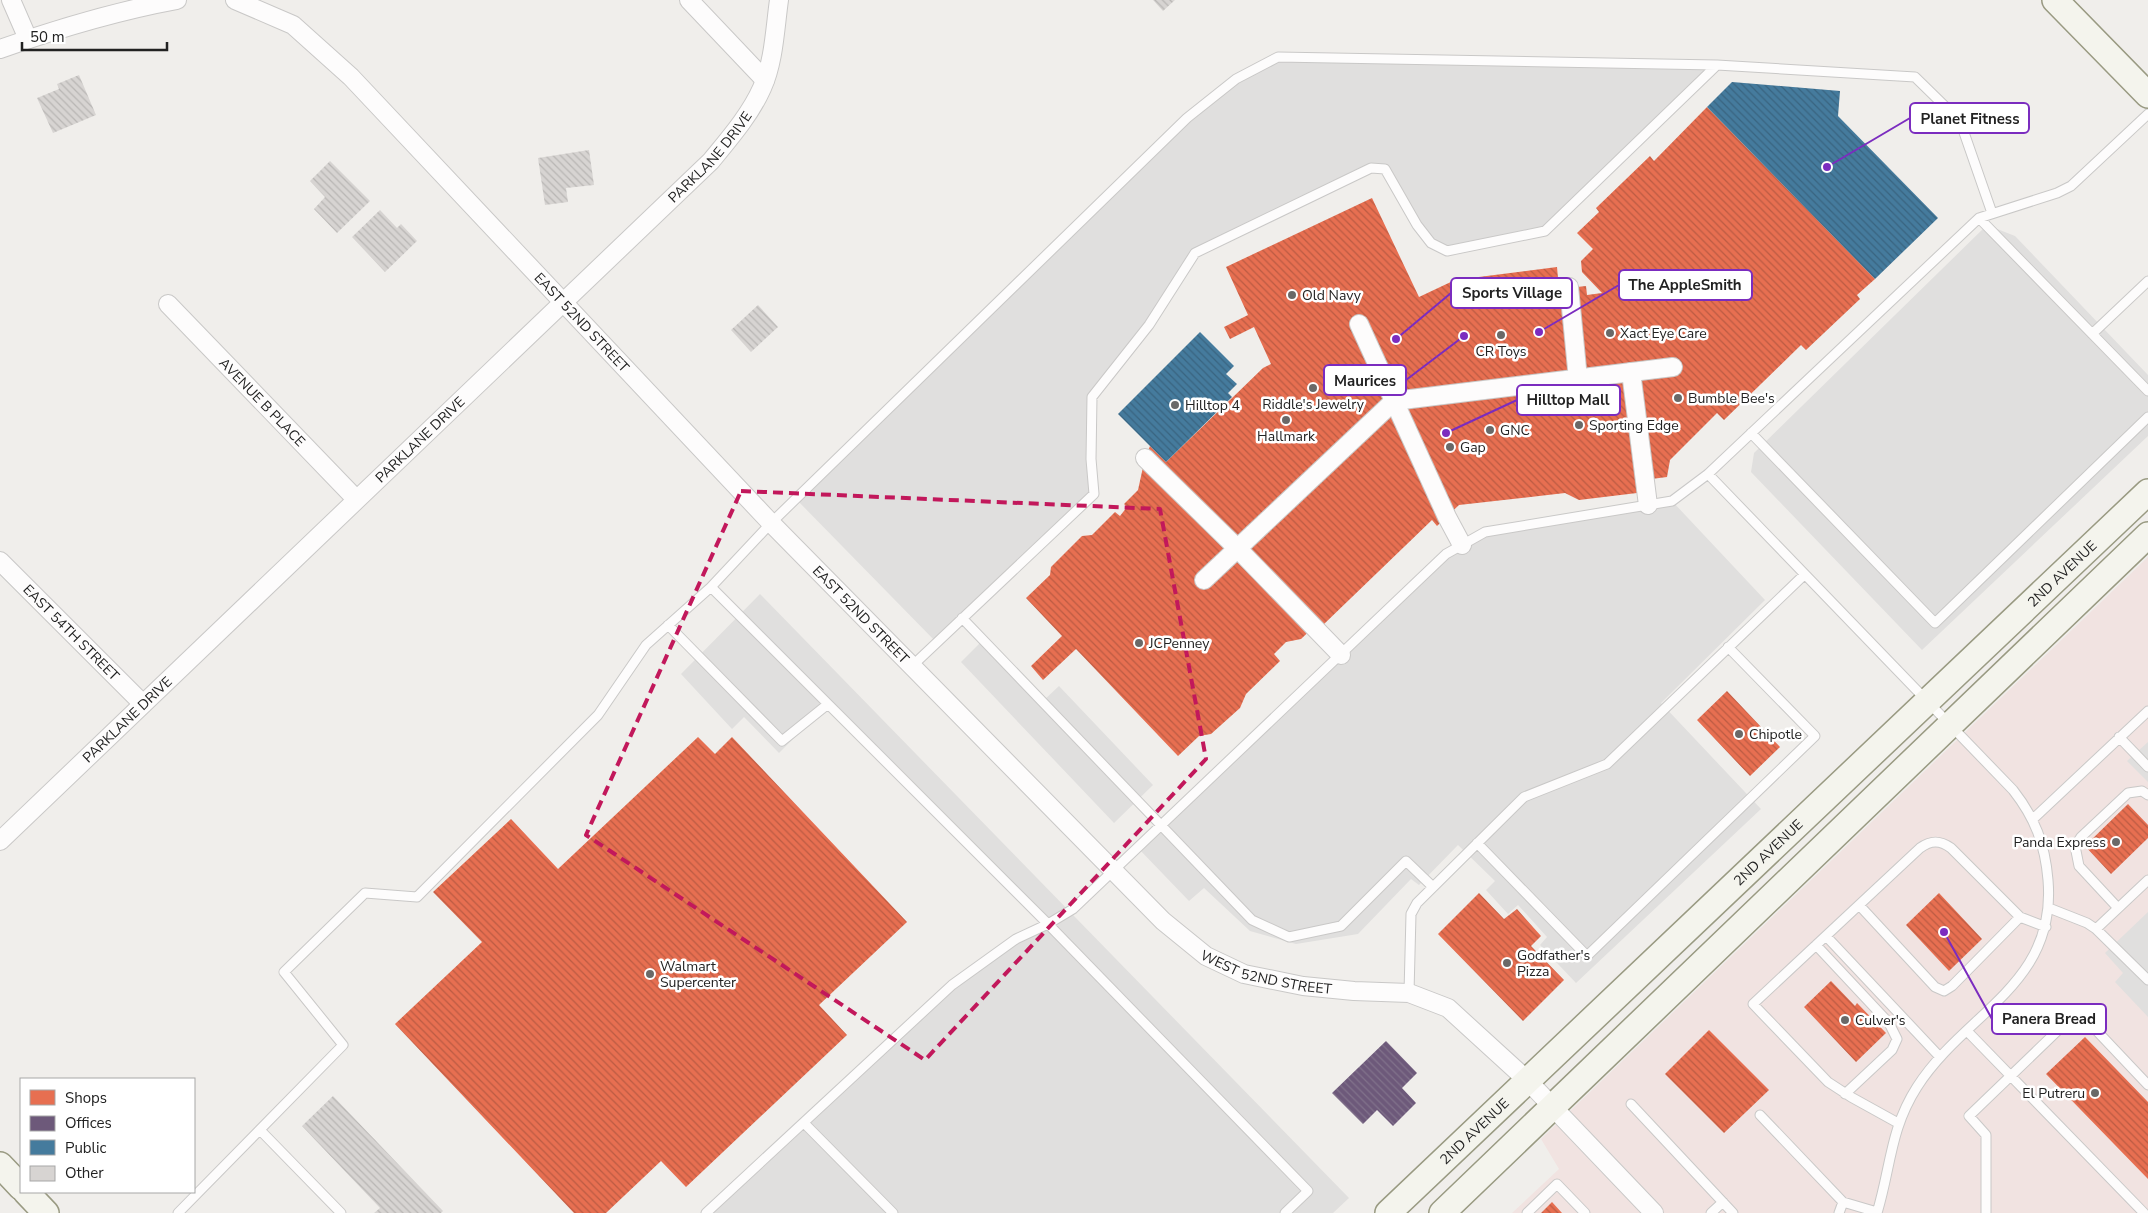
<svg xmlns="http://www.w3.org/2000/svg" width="2148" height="1213" viewBox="0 0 2148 1213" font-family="'Nunito Sans',sans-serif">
	<defs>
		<pattern id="shops-back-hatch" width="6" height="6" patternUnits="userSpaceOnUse" patternTransform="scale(1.25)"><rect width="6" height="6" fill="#e76f51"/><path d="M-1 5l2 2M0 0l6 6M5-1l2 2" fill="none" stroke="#bb5b43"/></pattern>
		<pattern id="offices-back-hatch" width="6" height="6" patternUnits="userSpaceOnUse" patternTransform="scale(1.25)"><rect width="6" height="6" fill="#6d597a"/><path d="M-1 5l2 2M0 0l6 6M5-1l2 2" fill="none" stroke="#81728b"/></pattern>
		<pattern id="public-back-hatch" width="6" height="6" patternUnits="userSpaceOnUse" patternTransform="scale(1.25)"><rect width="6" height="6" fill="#457b9d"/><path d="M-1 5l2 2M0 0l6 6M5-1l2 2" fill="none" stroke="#396480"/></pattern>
		<pattern id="building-back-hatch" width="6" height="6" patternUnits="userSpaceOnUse" patternTransform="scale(1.25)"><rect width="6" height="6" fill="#d7d4d2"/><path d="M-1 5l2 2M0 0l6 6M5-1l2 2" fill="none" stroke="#b8b6b4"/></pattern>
	</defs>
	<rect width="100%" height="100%" fill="#f0eeeb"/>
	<path fill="#f1e3e1" d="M2148 557V1213H1512L1559 1169 1541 1139Z"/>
	<path fill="#e0dfde" d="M1278 57 1717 65 1545 231 1447 251 1431 243 1385 169 1371 168 1195 253 1092 397 1094 494 937 643 796 499 1187 118 1236 79Z
		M1987 225 2015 236 2148 375V436L1922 650 1751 472 1754 453Z
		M1672 501 1765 600 1661 703 1761 809 1576 983 1540 945 1547 937 1518 905 1508 914 1486 890 1495 881 1458 845 1419 885 1411 879 1358 934 1296 944 1250 931 1204 888 1189 901 1138 848 1446 554 1486 532Z
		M760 594 1349 1198 1333 1213H707L952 985 1016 939 1048 924 828 704 779 753 744 717 732 729 681 674Z
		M983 640 1043 701 1059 686 1153 785 1114 823 961 662Z
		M2148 742V782L2127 761Z
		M2148 912V1017L2115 982 2123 973 2105 953Z"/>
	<path fill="url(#shops-back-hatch)" d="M1707 107 1875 279 1857 295 1860 299 1806 350 1801 345 1724 420 1717 413 1670 460 1667 477 1636 481 1637 493 1579 500 1565 493 1459 505 1437 526 1432 520 1323 625 1320 621 1301 639 1286 642 1274 654 1280 661 1246 694 1240 708 1211 734 1199 736 1178 756 1076 649 1043 680 1031 666 1062 636 1026 598 1050 575 1051 567 1082 536 1092 535 1115 512 1120 516 1127 507 1124 504 1138 490 1145 458 1150 446 1166 462 1263 368 1271 364 1254 327 1230 339 1224 327 1248 315 1226 267 1372 198 1419 297 1455 280 1557 267 1559 289 1586 286 1587 295 1602 293 1582 272 1581 261 1593 249 1577 233 1599 212 1596 208 1650 156 1654 161Z
		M1727 691 1780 747 1750 776 1697 720Z
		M698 737 715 754 732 737 907 922 819 1005 847 1035 686 1187 661 1161 606 1213H574L395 1024 482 942 433 892 511 819 558 869Z
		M2128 804 2148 825V838L2111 874 2085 846Z
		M1479 893 1504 919 1517 909 1541 936 1531 946 1564 980 1523 1021 1438 934Z
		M1939 893 1982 939 1949 971 1906 925Z
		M1831 981 1855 1006 1857 1003 1886 1033 1856 1062 1804 1007Z
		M1709 1030 1769 1090 1724 1133 1665 1074Z
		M2085 1037 2148 1102V1179L2046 1074Z
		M1552 1202 1562 1213H1541Z"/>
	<path fill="url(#offices-back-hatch)" d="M1386 1041 1417 1073 1402 1088 1416 1103 1393 1126 1377 1110 1363 1124 1332 1093Z"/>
	<path fill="url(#public-back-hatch)" d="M1732 82 1840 91 1838 116 1938 218 1875 279 1707 107Z
		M1200 332 1234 366 1226 374 1237 384 1228 393 1232 397 1166 462 1118 414Z"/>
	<path fill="url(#building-back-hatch)" d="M1153 0H1175L1163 11Z
		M79 75 96 115 53 133 37 98 59 89 57 84Z
		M589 150 594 185 566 188 568 202 545 205 538 158Z
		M330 161 370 201 337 233 314 209 325 197 310 181Z
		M380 210 397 228 401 224 417 241 385 272 352 237Z
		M758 305 778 327 751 352 731 330Z
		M333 1096 443 1211 441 1213H374L380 1208 302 1126Z"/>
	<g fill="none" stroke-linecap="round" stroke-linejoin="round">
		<defs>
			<path id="lane" d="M1979 218 2148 391
				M2092 334 2148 281
				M1751 433 1935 623 2148 417
				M1708 474 2013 790C2035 818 2045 844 2048 880 2057 985 1965 1012 1917 1087 1890 1129 1891 1167 1877 1213
				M711 587 1048 924 1308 1191 1285 1213
				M962 618 1252 920 1289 937 1341 926 1406 861 1433 887
				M668 625 782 741 828 704
				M911 667 1094 494 1091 459 1092 397 1149 325 1195 253 1371 168 1385 169 1417 225 1431 243 1447 251 1545 231 1717 65
				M2119 737 2148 767
				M2033 819 2148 711
				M1477 843 1587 956 1815 736 1728 647
				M1859 905 1935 987 1944 991 1952 986 2020 917
				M2049 908 2087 923 2096 929 2148 980
				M2118 908 2079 866 2075 846 2081 837 2128 793 2142 791 2148 795
				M2096 929 2148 880
				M1826 936 1939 1056
				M1816 945 1889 1023 1897 1039 1892 1050 1845 1094
				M1409 993 1411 914 1417 903 1524 797 1607 764 1804 575
				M1967 1031 2144 1213
				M1631 1104 1733 1213
				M1760 1115 1843 1202
				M804 1123 893 1213
				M1898 1123 1851 1097 1828 1082 1753 1004 1920 848C1931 840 1940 840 1951 848L2020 917 2046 927
				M260 1130 341 1213
				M178 1213 343 1045 284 972 365 893 417 897 598 715 646 645 711 587 771 523 1187 118 1236 79 1278 57 1717 65 1915 77 1960 121 1992 213
				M706 1213 952 985 1016 939 1048 924 1073 909 1446 554 1485 532 1672 501 1708 474 1979 218 2057 193 2071 186 2148 114
				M1527 1213 1557 1184 1585 1213
				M1711 1213 1723 1202
				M1839 1213 1843 1202 1877 1212
				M1986 1213V1135L1969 1116 2078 1011 2148 1085"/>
			<g id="street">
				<path d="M11 0 28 39"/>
				<path id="s1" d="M235 0 293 25 351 77 771 523 1163 921 1206 956 1244 974 1303 986 1354 991 1409 993 1448 1008 1527 1080 1654 1213"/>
				<path d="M689 0 765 80"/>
				<path d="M0 49C57 29 117 11 177 0"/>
				<path d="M1569 287 1578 379"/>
				<path id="s2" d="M168 304 356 499"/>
				<path d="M1359 324 1447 517 1462 545"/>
				<path d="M1631 372 1648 505"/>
				<path d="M1145 458 1238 549 1341 655"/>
				<path id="s3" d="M0 561 143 704"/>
				<path d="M1204 580 1394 401 1673 367"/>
				<path id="s4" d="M0 841 711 161C729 139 750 115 762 88 774 62 775 28 779 0"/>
			</g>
			<g id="secondary">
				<path d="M2055 0 2148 95"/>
				<path d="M0 1165 21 1187"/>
				<path d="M26 1192 46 1213"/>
				<path id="s5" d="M1388 1213 2148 492"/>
				<path d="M1442 1213 2148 535"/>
			</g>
		</defs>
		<use href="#lane" stroke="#c9c8c7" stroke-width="11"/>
		<use href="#street" stroke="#c9c8c7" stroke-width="20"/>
		<use href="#secondary" stroke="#999a82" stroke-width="28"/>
		<use href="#lane" stroke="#fdfcfc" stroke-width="9"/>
		<use href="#street" stroke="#fdfcfc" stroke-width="18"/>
		<use href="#secondary" stroke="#f4f4ed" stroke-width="25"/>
	</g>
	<path fill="none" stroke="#c2185b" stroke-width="4" stroke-dasharray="10 6" stroke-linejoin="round" d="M741 491 1160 509 1206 759 925 1060 586 835Z"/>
	<g fill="#6a6968" stroke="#fff" stroke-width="2">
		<circle cx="1292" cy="295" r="5"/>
		<circle cx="1610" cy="333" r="5"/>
		<circle cx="1501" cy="335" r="5"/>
		<circle cx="1313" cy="388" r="5"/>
		<circle cx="1678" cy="398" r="5"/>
		<circle cx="1175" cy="405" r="5"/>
		<circle cx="1286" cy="420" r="5"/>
		<circle cx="1579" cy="425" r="5"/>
		<circle cx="1490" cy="430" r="5"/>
		<circle cx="1450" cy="447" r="5"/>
		<circle cx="1139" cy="643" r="5"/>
		<circle cx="1739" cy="734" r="5"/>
		<circle cx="2116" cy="842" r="5"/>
		<circle cx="1507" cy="963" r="5"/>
		<circle cx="650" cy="974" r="5"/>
		<circle cx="1845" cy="1020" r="5"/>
		<circle cx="2095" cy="1093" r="5"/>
	</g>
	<g text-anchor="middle" stroke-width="5" stroke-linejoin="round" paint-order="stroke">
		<g font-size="14" fill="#222" stroke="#fff">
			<text dy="5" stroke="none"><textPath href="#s4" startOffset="986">PARKLANE DRIVE</textPath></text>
			<text dy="5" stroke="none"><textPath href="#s1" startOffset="478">EAST 52ND STREET</textPath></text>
			<text dy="5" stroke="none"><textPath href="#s2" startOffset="136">AVENUE B PLACE</textPath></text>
			<text dy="5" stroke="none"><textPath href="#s4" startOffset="581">PARKLANE DRIVE</textPath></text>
			<text dy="5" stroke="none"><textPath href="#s5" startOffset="929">2ND AVENUE</textPath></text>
			<text dy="5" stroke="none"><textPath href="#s1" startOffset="882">EAST 52ND STREET</textPath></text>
			<text dy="5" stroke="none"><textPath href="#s3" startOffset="101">EAST 54TH STREET</textPath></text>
			<text dy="5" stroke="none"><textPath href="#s4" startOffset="176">PARKLANE DRIVE</textPath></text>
			<text dy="5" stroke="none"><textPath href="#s5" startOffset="524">2ND AVENUE</textPath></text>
			<text dy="5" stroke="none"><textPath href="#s1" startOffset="1431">WEST 52ND STREET</textPath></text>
			<text dy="5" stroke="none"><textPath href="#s5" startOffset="119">2ND AVENUE</textPath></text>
		</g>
		<g font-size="14" fill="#222" stroke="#fff" text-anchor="start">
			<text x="1302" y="300">Old Navy</text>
			<text x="1620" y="338">Xact Eye Care</text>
			<text x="1501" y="356" text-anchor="middle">CR Toys</text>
			<text x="1688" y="403">Bumble Bee's</text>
			<text x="1313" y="409" text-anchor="middle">Riddle's Jewelry</text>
			<text x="1185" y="410">Hilltop 4</text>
			<text x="1589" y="430">Sporting Edge</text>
			<text x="1500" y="435">GNC</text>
			<text x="1286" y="441" text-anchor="middle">Hallmark</text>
			<text x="1460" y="452">Gap</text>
			<text x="1149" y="648">JCPenney</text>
			<text x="1749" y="739">Chipotle</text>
			<text x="2106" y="847" text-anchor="end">Panda Express</text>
			<text x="1517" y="960">Godfather's<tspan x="1517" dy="16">Pizza</tspan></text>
			<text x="660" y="971">Walmart<tspan x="660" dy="16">Supercenter</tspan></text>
			<text x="1855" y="1025">Culver's</text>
			<text x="2085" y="1098" text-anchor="end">El Putreru</text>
		</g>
	</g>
	<path fill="none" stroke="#7b2cbf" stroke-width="2" d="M1827 167L1910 118M1539 332L1619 285M1396 339L1451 293M1464 336L1406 380M1446 433L1517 400M1944 932L1992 1019"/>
	<g fill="#7b2cbf" stroke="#fff" stroke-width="2">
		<circle cx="1827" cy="167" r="5"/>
		<circle cx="1539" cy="332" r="5"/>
		<circle cx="1396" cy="339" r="5"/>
		<circle cx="1464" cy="336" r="5"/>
		<circle cx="1446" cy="433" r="5"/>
		<circle cx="1944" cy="932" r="5"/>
	</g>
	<g fill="#fff" stroke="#7b2cbf" stroke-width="2">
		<rect x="1910" y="103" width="119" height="30" rx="5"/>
		<rect x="1619" y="270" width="133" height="30" rx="5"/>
		<rect x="1451" y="278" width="121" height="30" rx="5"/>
		<rect x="1324" y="365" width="82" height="30" rx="5"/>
		<rect x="1517" y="385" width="103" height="30" rx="5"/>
		<rect x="1992" y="1004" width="114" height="30" rx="5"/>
	</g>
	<g font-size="15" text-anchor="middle" font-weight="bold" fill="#222">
		<text x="1970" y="124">Planet Fitness</text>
		<text x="1685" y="290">The AppleSmith</text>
		<text x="1512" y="298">Sports Village</text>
		<text x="1365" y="386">Maurices</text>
		<text x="1568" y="405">Hilltop Mall</text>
		<text x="2049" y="1024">Panera Bread</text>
	</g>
	<rect x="20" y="1078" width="175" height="115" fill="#ffffff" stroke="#a7a7a7"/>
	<rect x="30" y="1090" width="25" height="15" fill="#e76f51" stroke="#a7a7a7"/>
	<text x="65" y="1103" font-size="15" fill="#222222">Shops</text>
	<rect x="30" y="1116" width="25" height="15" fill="#6d597a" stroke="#a7a7a7"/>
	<text x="65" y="1128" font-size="15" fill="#222222">Offices</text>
	<rect x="30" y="1140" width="25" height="15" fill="#457b9d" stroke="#a7a7a7"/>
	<text x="65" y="1153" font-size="15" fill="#222222">Public</text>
	<rect x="30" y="1166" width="25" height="15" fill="#d7d4d2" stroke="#a7a7a7"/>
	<text x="65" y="1178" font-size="15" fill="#222222">Other</text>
	<path d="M22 42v8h145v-8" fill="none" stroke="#222222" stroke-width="2.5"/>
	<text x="30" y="42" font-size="15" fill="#222222" stroke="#ffffff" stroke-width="4" paint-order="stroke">50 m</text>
</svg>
